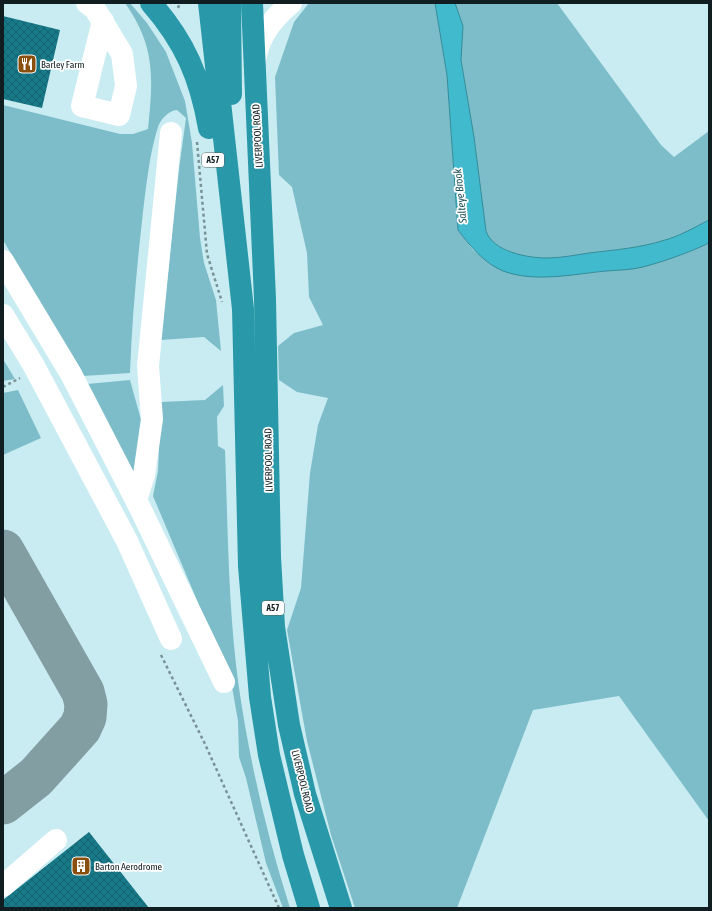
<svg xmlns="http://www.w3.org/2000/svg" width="712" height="911" viewBox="0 0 712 911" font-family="'Asap Condensed',sans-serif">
	<defs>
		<pattern id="building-cross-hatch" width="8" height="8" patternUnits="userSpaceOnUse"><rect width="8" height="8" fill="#187a88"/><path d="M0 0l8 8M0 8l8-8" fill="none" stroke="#14636f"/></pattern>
	</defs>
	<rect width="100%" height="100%" fill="#c9ecf2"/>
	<path fill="#7dbdc9" d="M125 3H130L147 23 166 52 185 101 192 143 200 238 204 263 216 300 221 351 204 337 161 340 179 169 186 118 177 110C169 110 160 120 158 127 150 151 146 187 143 212 137 265 132 319 130 373L83 376 3 240V105L120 134H133L148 129C153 79 156 47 125 3Z
		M309 3H435L447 75 458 230 473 250 492 264 521 276 570 275 642 267 689 252 709 243V821L619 696 533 710 457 908H355L331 835 307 741 287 630 301 588 310 473 318 425 328 398 297 392 279 380 278 346 294 333 323 325 309 297 307 253 292 187 279 175 275 77 294 22Z
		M455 3H557L661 145 674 157 709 131V220C695 227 680 236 665 240 640 248 614 250 589 253 576 255 561 258 547 258 528 258 493 252 486 231L474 137 461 60 463 26Z
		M3 359 15 379 3 381Z
		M130 380 143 427 133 476 87 384Z
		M223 385 224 406 217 417 218 446 225 450C228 529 228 609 239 688 250 763 267 836 290 908H283L266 863 246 778 239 757 238 721 231 681 153 496 158 471 161 402 205 400Z
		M18 390 41 438 3 455V393Z"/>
	<path fill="#42bacd" stroke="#338b99" d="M435 3H455L463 26 461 60 474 137 486 231C493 252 528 258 547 258 561 258 575 255 589 253 614 250 640 248 665 240 680 236 695 227 709 220V243C688 253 665 261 643 267 631 270 618 270 606 271 574 274 535 283 503 271 484 263 470 246 458 230L447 75Z"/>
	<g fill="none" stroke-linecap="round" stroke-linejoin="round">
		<path stroke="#839ea2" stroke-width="43" d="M3 551 83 692 86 704 85 717 80 728 36 777 3 803"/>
	</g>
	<path fill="url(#building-cross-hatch)" d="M3 16 60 30 42 108 3 99Z
		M89 832 149 908H3V900Z"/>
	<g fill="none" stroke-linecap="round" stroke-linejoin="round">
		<path stroke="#789296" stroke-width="2.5" stroke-dasharray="3 3" stroke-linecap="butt" d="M178 8 180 3
			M197 142 207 254 222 302
			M3 387 20 378
			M161 655 205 744 279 908"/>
		<path stroke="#fff" stroke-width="22" d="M87 3 95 9 122 54 126 86 119 115 82 106 103 21
			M255 59C260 35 272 19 291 3
			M3 261 71 374 140 508 224 682
			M3 315 34 366 127 541 171 639
			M136 500 144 475 152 419 148 366 171 133
			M3 886 56 840"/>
		<path stroke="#2999a9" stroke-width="22" d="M151 3C185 42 200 77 209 128
			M209 3 243 309 249 566 260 697 269 755 293 855 309 908
			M230 3 231 94
			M252 3 265 299 270 557 274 627 289 725 305 794 341 908"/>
	</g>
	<defs>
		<symbol id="restaurant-square" viewBox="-11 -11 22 22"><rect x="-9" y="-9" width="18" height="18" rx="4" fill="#8a4e0d" stroke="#fff"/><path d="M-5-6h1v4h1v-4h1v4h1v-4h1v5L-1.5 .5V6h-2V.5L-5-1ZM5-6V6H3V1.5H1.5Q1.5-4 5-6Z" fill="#fff"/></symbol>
		<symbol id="building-square" viewBox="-11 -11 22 22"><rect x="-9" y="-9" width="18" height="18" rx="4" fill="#8a4e0d" stroke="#fff"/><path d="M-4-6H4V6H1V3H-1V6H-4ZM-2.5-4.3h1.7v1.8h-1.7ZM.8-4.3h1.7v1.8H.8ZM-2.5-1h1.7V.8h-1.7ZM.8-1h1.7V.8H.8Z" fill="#fff"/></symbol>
	</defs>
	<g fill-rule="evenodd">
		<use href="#restaurant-square" x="16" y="53" width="22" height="22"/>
		<use href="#building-square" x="70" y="855" width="22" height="22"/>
	</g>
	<g text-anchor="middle" stroke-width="3.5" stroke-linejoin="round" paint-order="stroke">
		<g fill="#fff" stroke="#586264" stroke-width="1">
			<rect x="202" y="153" width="22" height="14" rx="3"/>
			<rect x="262" y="601" width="22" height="14" rx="3"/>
		</g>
		<g font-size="9" font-weight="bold" fill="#111e21">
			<text x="213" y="163">A57</text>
			<text x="273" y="611">A57</text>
		</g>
		<g font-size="10" fill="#111e21" stroke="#fff" text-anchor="start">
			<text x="41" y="68">Barley Farm</text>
			<text x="95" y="870">Barton Aerodrome</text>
		</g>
		<g font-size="10" fill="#111e21" stroke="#fff">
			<text transform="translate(257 136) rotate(-93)" y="4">LIVERPOOL ROAD</text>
			<text transform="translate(268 460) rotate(-91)" y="4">LIVERPOOL ROAD</text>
			<text transform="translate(303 781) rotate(76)" y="4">LIVERPOOL ROAD</text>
		</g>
		<g font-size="11" font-style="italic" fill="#1e5159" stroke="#fff">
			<text transform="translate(460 196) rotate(-96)" y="4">Salteye Brook</text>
		</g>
	</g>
	<rect width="712" height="911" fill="none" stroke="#111e21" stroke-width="8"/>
</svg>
